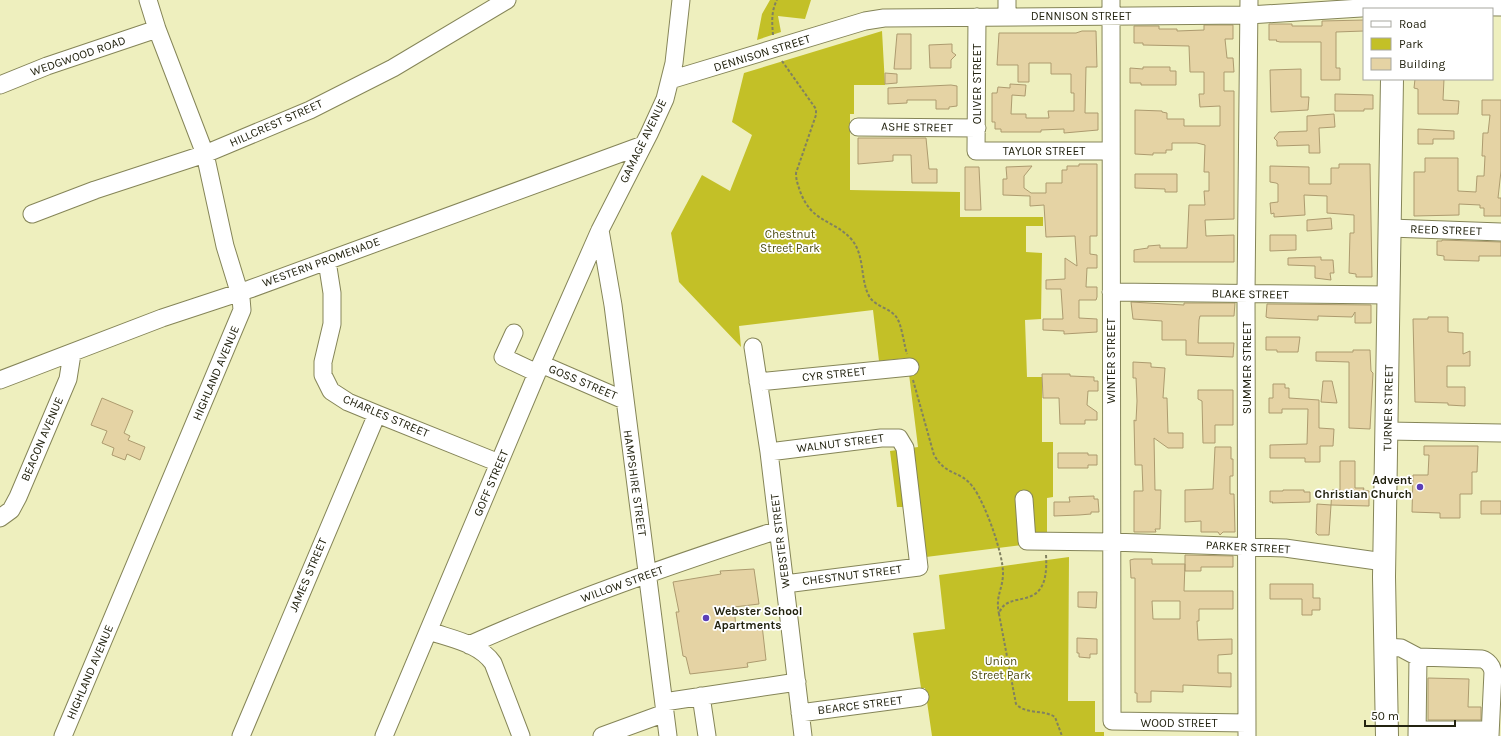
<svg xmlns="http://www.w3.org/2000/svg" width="1501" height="736" viewBox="0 0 1501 736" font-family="Karla,sans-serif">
	<rect width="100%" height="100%" fill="#eeefbe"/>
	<path fill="#c3c027" d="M770 0H811L805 19 778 16 781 32 757 40 762 14Z
		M882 31 885 85H854V114H850V190L960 192V217H1043V226H1026V252L1042 253 1041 319 1025 320 1027 377H1042V442H1053V497L1047 498V542L910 559 903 507H897L890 451 918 447 907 358 879 361 873 310 739 326 741 347 679 282 671 233 702 175 730 191 752 135 732 122 744 73Z
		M1069 557 1068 701H1095V732H1104V736H932L925 688H921L913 633 945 629 939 575Z"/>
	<path fill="#e5d3a4" stroke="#ad9b6f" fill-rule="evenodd" d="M1364 20V31L1336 32V68H1340V80H1321V42H1280L1276 41 1277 40H1269V24H1292V26H1322V21Z
		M1204 25H1233V39H1225L1227 58H1233L1234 72H1224V91H1234V219L1205 220 1206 236 1234 235V262H1134V250L1148 248V246L1160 245V248H1187L1189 205H1205L1204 191H1209V172H1204L1205 145 1197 143H1172V150H1166V153H1153V155L1135 154V110L1162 111V112L1167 113V119H1184V126H1220V106L1200 107 1199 94H1204V72H1190L1189 46 1143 45V43H1134V26H1159V29H1177V31L1204 30Z
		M1082 31H1096L1097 67H1086L1085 113H1098V130L1064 133V129L1041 130V132H1001V129H995V122H992V93H997L998 87 1010 88V84L1026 85 1025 96 1012 95 1011 114H1026V118H1049L1048 111H1074V93H1071V74H1051V63H1029V82H1018V65H997L999 33H1076Z
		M897 34H911V69H894Z
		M952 44V52L956 55 951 60V68H930L929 45Z
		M1143 67H1170V71H1176V85H1141V83H1130V68L1143 69Z
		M1301 69V97H1309L1308 110 1271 112 1270 70Z
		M885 73 897 74V83L885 84Z
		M1415 79H1444L1443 100 1459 101 1458 114H1418V89L1414 88Z
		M951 85 957 86V106L949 107V109H936V100H907V103L888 104V88Z
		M1335 94 1373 95V109H1364V111H1335Z
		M1482 100H1501V171L1498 198H1501V216H1484V208H1480V205L1459 204V215L1414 216V172H1425V158H1458V191L1476 192 1477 176H1484L1485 156H1482L1483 133H1488L1490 115H1482Z
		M1334 114 1335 127 1319 128 1320 153H1309V145L1277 146V141L1274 138 1279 132 1307 131V116Z
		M1418 129 1454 131V139H1433V144H1418Z
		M858 138H926L929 169H937V183H912L911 155H893V161L858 164Z
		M1079 164H1097V236H1090V254L1097 255V268H1087L1086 287H1097V297L1096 300H1079V318L1097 319V332L1064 334V331L1043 330V319H1063L1061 289H1046V280L1065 279V258L1077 266 1075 236 1046 237 1044 205 1030 206V196L1003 195V179H1007L1006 167 1032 166 1024 176V188L1031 193H1046V183H1062V170H1067V166H1079Z
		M1339 164H1370L1372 277H1356V274L1349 273 1350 233H1354V215L1327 213V196L1304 195 1305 215 1274 217V213L1271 214 1270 203 1278 202V184L1276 183 1270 182V166L1309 167V184H1331V168H1339Z
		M965 167H979L981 210H965Z
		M1135 174H1177V192H1165V189L1135 188Z
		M1331 218 1332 229 1307 231V220Z
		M1270 235H1296V250L1270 251Z
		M1442 240 1501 242V256H1479V261L1444 260V256L1437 255V241H1442Z
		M1321 257V260H1333L1334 273H1330L1331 280 1315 278V266L1288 265V258Z
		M1131 302 1184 305V303H1235L1234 316H1200L1199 320 1198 343H1234L1233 357 1186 355V340H1162V321L1133 319Z
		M1267 304 1371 305V323H1355V312L1352 317 1318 316V320H1316L1269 318 1266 317Z
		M1428 317H1448V332L1463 333V354L1470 351V366H1447V387H1465V406L1448 405V403L1415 402 1413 319H1428Z
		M1266 337H1300L1298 352H1277V350H1266Z
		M1353 350H1370L1371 371 1373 373 1370 429 1349 428V362L1316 361V352H1353Z
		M1133 362 1151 363V367L1165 368 1163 398H1167L1168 433H1183V448H1168L1154 438 1155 490H1161L1160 529H1155L1156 532H1134V491H1143L1142 465H1135L1134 420 1136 421 1137 401 1136 378H1133Z
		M1042 374H1070V376L1094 377V381H1098V391H1088L1087 405 1097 412V420H1085V424H1060L1059 398H1043Z
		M1323 381H1332L1337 403 1321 402Z
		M1273 384H1285V388H1289V398L1319 400V428L1334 429 1333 446H1320V462H1305V458H1270V445L1307 444 1308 409H1282V413H1269V398H1273Z
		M1198 390H1233V425H1215V443H1203L1202 401 1198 399Z
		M102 398 133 411 124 433 130 436 128 440 145 447 140 460 127 454 125 460 112 455 114 448 102 443 107 431 91 425Z
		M1424 446H1478L1477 472H1472V494H1460V518H1440V513L1412 512 1413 475H1428L1429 455H1424Z
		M1215 447H1231V459H1233V476H1230V494H1234L1235 532H1223L1220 535 1218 532H1201V521L1185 522V490L1213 489Z
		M1058 453H1088V455H1097V465H1088V468H1058Z
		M1340 461H1355V488H1364L1363 490 1369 491V506L1331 505 1332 490H1340Z
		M1283 490H1304V492H1310V502L1272 503 1273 502H1270V491H1283Z
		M1094 496V499H1098L1099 512H1091V514L1079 515 1054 516V502H1070L1069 497Z
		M1481 501H1501V514H1481Z
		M1317 504 1331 505 1329 535H1318L1316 533Z
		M1185 555 1233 556V567H1201V571H1185Z
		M1134 559H1152V564H1185L1184 591H1233V609H1199V621H1197L1198 640 1232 639V654L1218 655V673H1231V687L1183 685V692L1151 691V702H1137V693H1135V578H1131L1130 560ZM1152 601H1180V619H1153Z
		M754 569 759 604 734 607 736 627 762 625 766 660 747 663 748 667 690 674 686 657 683 656 676 612H679L673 582 721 574 720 571Z
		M1270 584H1313V598H1320V610H1312V615H1302V599H1270Z
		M1078 592H1097L1096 608 1078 607Z
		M1077 638 1097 639V654H1090V658L1079 657V653H1077Z
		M1428 678 1469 679 1468 707H1481V720H1428Z"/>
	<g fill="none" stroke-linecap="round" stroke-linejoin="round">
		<defs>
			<path id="minor" d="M1007 0V17
				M1111 0 1112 721 1247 723
				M977 17 976 151H1111
				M670 80 865 21 884 18 1249 15 1393 6 1501 7
				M0 85 47 66 157 29
				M858 127 977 128
				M32 214 95 190 205 154 310 110 393 68 507 0
				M1390 228 1501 232
				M600 230 613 305 668 736
				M327 261 332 293V324L323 362V375L331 391 348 402 377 414 499 463
				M1111 292 1389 295
				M514 333 503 357 537 373
				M753 347 769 452 803 736
				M541 364 624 400
				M0 380 162 318 250 289 643 145
				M758 382 910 367
				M1387 431 1501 433
				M769 452 881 438H899L905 448 919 567 785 584
				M1024 499 1027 541 1111 542 1285 548 1384 562
				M0 518 11 510 18 497 68 379 72 354
				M429 631C451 639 479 643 493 663L521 736
				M469 645C569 600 674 564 778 530
				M1385 647 1401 648 1418 657 1482 659C1488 661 1492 666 1493 672L1490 736
				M701 696 707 736
				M664 702 797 682
				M800 713 920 697
				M1417 730H1490
				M63 736 242 310 241 298 225 246 205 154 157 29 148 0
				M241 736 377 414
				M384 736 537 373 600 230 649 134 665 99 674 63 681 0
				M602 736 665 713
				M1247 736 1246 294 1249 0
				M1417 736 1418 657"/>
			<path id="major" d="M1393 9V0
				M1387 736 1384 577 1392 79"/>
		</defs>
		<use href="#minor" stroke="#858558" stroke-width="19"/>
		<use href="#major" stroke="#858558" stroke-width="24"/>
		<path stroke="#818160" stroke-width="2" stroke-dasharray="3 2" stroke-linecap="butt" d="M773 35C772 23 771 11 777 0
			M782 61 816 109V115L796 173C796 180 798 185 800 191 812 224 834 219 852 240 865 256 860 279 869 296 875 307 891 308 897 318 902 326 904 345 907 354
			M913 380 934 455C947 477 959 469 973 487 985 503 1003 553 1003 573 1003 590 995 595 999 614
			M1046 555C1050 618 1007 586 999 614L1016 704C1027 715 1042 709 1055 717L1062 736"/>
		<use href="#minor" stroke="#fff" stroke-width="17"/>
		<use href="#major" stroke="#fff" stroke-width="22"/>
	</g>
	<g fill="#5c3fb7" stroke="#fff" stroke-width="1.5">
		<circle cx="1420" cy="487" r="4"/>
		<circle cx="706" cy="618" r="4"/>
	</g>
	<g text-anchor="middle" stroke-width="3.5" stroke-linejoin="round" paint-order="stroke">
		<g font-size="12" fill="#232310" stroke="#fff">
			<text x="1081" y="20">DENNISON STREET</text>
			<text transform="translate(762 53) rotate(-17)" y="4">DENNISON STREET</text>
			<text transform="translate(78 56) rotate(-19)" y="4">WEDGWOOD ROAD</text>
			<text transform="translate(977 84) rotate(-90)" y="4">OLIVER STREET</text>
			<text transform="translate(276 123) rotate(-24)" y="4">HILLCREST STREET</text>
			<text transform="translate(917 127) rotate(1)" y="4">ASHE STREET</text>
			<text transform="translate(643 141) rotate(-64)" y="4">GAMAGE AVENUE</text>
			<text x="1044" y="155">TAYLOR STREET</text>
			<text transform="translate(1446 230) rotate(2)" y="4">REED STREET</text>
			<text transform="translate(321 262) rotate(-20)" y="4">WESTERN PROMENADE</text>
			<text transform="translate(1250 294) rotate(1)" y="4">BLAKE STREET</text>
			<text transform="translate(1111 361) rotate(-90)" y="4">WINTER STREET</text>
			<text transform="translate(1247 368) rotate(-90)" y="4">SUMMER STREET</text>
			<text transform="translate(216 373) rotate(-67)" y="4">HIGHLAND AVENUE</text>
			<text transform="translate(834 374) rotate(-6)" y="4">CYR STREET</text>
			<text transform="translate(583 382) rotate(23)" y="4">GOSS STREET</text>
			<text transform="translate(1388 408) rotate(-89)" y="4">TURNER STREET</text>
			<text transform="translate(386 416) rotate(23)" y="4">CHARLES STREET</text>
			<text transform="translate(42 439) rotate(-67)" y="4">BEACON AVENUE</text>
			<text transform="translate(840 443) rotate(-7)" y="4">WALNUT STREET</text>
			<text transform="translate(491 483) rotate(-67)" y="4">GOFF STREET</text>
			<text transform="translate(635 483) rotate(82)" y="4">HAMPSHIRE STREET</text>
			<text transform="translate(780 541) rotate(-97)" y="4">WEBSTER STREET</text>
			<text transform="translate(1248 547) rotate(3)" y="4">PARKER STREET</text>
			<text transform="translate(308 575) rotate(-67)" y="4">JAMES STREET</text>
			<text transform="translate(852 575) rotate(-7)" y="4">CHESTNUT STREET</text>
			<text transform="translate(622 584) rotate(-20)" y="4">WILLOW STREET</text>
			<text transform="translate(90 672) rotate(-67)" y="4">HIGHLAND AVENUE</text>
			<text transform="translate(860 705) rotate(-7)" y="4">BEARCE STREET</text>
			<text x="1179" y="727">WOOD STREET</text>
		</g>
		<g font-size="12" fill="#4f4e14" stroke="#fff">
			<text x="790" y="238">Chestnut<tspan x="790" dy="14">Street Park</tspan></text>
			<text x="1001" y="665">Union<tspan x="1001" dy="14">Street Park</tspan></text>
		</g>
		<g font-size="12" font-weight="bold" fill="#232310" stroke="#fff" text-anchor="end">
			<text x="1412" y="484">Advent<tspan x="1412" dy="14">Christian Church</tspan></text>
			<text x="714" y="615" text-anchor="start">Webster School<tspan x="714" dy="14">Apartments</tspan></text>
		</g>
	</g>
	<rect x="1363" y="8" width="130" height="72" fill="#ffffff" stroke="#a7a79f"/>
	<rect x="1371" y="21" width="20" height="6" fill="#ffffff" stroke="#a7a79f"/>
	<text x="1399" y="28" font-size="12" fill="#232310">Road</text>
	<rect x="1371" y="38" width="20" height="12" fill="#c3c027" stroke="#a7a79f"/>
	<text x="1399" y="48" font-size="12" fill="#232310">Park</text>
	<rect x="1371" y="58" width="20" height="12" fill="#e5d3a4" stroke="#a7a79f"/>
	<text x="1399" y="68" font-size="12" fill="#232310">Building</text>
	<path d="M1365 720v6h90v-6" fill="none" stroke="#232310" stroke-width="2"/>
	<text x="1371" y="720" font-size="12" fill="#232310" stroke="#ffffff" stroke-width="3" paint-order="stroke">50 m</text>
</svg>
